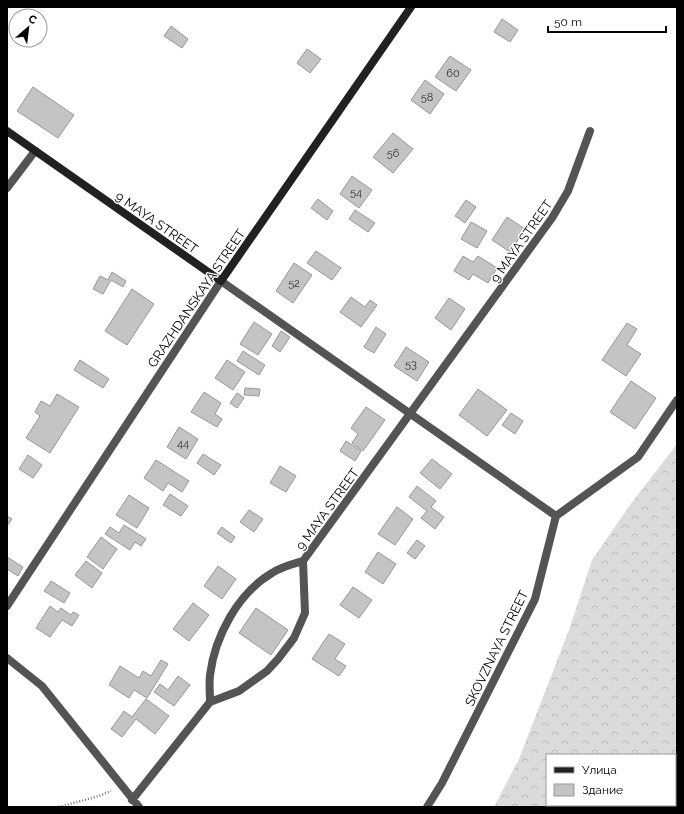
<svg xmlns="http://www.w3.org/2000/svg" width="684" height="814" viewBox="0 0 684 814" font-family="Raleway,sans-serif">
	<defs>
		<pattern id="forest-crowns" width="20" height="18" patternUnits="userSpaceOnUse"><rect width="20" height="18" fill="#dbdbdb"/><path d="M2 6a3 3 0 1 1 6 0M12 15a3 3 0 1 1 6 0" fill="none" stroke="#bababa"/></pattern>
	</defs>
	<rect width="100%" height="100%" fill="#fff"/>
	<path fill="url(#forest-crowns)" fill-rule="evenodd" d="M677 444V807H494L519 759 569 630 592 560 630 505ZM547 755H675V805H547Z"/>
	<path fill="#c4c4c4" stroke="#989898" d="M502 19 518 30 510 42 494 32Z
		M171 26 188 39 182 48 164 36Z
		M307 49 321 59 310 73 297 63Z
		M450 56 471 70 456 91 435 77Z
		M425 80 444 94 430 114 411 100Z
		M33 87 74 115 58 138 17 111Z
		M393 133 413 149 393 173 373 157Z
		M352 176 372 190 359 208 340 194Z
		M318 199 333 211 327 220 311 208Z
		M466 200 476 207 465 223 455 216Z
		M355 210 375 223 368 232 349 219Z
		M507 217 525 229 510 252 492 240Z
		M471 222 487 231 477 248 461 239Z
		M316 251 341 268 332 280 307 263Z
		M463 256 473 262 478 256 497 268 488 283 473 274 469 280 454 271Z
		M294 263 312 275 293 303 276 291Z
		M112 272 126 281 123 287 111 280 103 294 93 289 100 276 108 280Z
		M132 289 154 304 127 345 105 331Z
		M351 297 365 307 370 300 377 305 361 327 340 312Z
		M449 298 465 309 451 330 435 318Z
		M254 322 272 334 258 355 240 344Z
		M627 323 637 329 627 345 641 354 626 376 602 360Z
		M376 327 386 334 374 353 364 347Z
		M281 331 290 337 280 352 272 346Z
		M406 347 429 362 417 381 394 366Z
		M243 351 265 365 259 375 237 361Z
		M80 360 109 379 103 388 74 370Z
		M227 360 245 372 233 390 215 378Z
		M631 381 656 398 635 429 610 412Z
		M245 388 260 389 259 396 244 395Z
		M478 389 507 410 487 436 459 415Z
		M204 392 221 403 215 414 222 419 217 427 191 412Z
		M237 393 244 398 237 408 230 403Z
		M57 394 79 407 50 453 26 438 40 416 35 412 41 401 50 406Z
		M366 407 385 420 363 451 352 443 358 434 351 428Z
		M511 413 523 421 515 434 502 425Z
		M179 427 198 439 186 459 167 447Z
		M346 441 361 451 355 461 340 451Z
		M203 454 221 465 214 475 197 463Z
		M28 455 42 465 33 478 19 469Z
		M432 459 452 474 440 489 420 473Z
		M156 460 189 481 182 492 168 483 163 491 144 478Z
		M280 466 296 476 286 492 270 483Z
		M417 486 436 501 431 507 444 517 435 529 421 518 427 511 409 497Z
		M170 494 188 506 181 516 163 505Z
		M129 495 149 508 137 528 116 515Z
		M397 507 413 519 395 545 378 534Z
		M249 510 263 519 254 532 240 522Z
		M7 516 12 519 7 526Z
		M124 525 146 539 141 546 135 542 130 550 105 534 110 527 119 533Z
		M222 527 235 537 231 543 217 533Z
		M101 537 117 549 103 569 87 557Z
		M417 540 425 546 415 559 407 553Z
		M378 552 396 564 383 584 365 572Z
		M7 557 23 567 18 576 7 569Z
		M86 561 102 573 92 588 75 575Z
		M218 566 236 579 222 599 204 586Z
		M51 581 70 593 64 603 44 591Z
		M353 587 372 600 359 618 340 605Z
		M193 603 209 615 189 641 173 629Z
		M50 606 58 612 61 608 71 615 73 612 79 615 72 626 62 620 50 637 36 628Z
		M256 608 288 630 271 655 239 633Z
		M329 634 345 644 335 659 346 666 339 676 312 659Z
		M161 660 168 664 147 698 134 690 129 698 109 685 120 666 139 678 143 671 151 676Z
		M178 676 190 685 174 706 154 692 160 684 168 690Z
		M146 699 169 716 155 734 136 719 122 737 111 729 124 711 132 717Z"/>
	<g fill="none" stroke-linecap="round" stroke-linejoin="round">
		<path stroke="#767676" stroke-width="2.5" stroke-dasharray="1 2" stroke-linecap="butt" d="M59 807 99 796 111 791"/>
		<path stroke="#545454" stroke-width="8" d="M7 188 35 151
			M7 606 221 281 556 516
			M7 658 42 686 139 807
			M210 702C210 693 209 684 210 675 215 636 238 593 272 573 281 567 293 564 303 561
			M132 800 210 702 239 691 267 671 278 659 294 638 305 613 303 561 552 218 568 191 590 131
			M427 807 442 783 535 599 556 516 638 457 677 400"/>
		<path stroke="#212121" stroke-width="8" d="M7 131 221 281 411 7"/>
	</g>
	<g text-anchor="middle" stroke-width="3" stroke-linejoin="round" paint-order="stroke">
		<g font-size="11" fill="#313131">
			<text x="453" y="77">60</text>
			<text x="427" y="101">58</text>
			<text x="393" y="157">56</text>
			<text x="356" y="196">54</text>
			<text x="294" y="287">52</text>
			<text x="411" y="368">53</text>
			<text x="183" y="447">44</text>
		</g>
		<g font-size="13" fill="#000" stroke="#fff">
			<text transform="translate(157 222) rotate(35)" y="5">9 MAYA STREET</text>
			<text transform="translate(521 241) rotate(-55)" y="5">9 MAYA STREET</text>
			<text transform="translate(196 298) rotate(-56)" y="5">GRAZHDANSKAYA STREET</text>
			<text transform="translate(327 509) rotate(-54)" y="5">9 MAYA STREET</text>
			<text transform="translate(496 648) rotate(-64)" y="5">SKOVZNAYA STREET</text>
		</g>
	</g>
	<rect width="684" height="814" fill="none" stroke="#000000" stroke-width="16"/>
	<rect x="546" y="754" width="130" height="52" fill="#ffffff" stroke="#999999"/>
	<rect x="554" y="767" width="20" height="6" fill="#212121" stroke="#999999"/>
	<text x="582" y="774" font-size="12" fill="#000000">Улица</text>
	<rect x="554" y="784" width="20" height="12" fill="#c4c4c4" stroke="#999999"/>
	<text x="582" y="794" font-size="12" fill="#000000">Здание</text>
	<g transform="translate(28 28) rotate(28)"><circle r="19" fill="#ffffff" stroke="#999999"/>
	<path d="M0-3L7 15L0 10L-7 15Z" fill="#000000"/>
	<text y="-6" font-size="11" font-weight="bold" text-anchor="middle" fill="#000000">С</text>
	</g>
	<path d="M548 26v6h118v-6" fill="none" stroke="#000000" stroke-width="2"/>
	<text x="554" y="26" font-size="12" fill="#000000" stroke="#ffffff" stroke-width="3" paint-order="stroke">50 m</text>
</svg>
